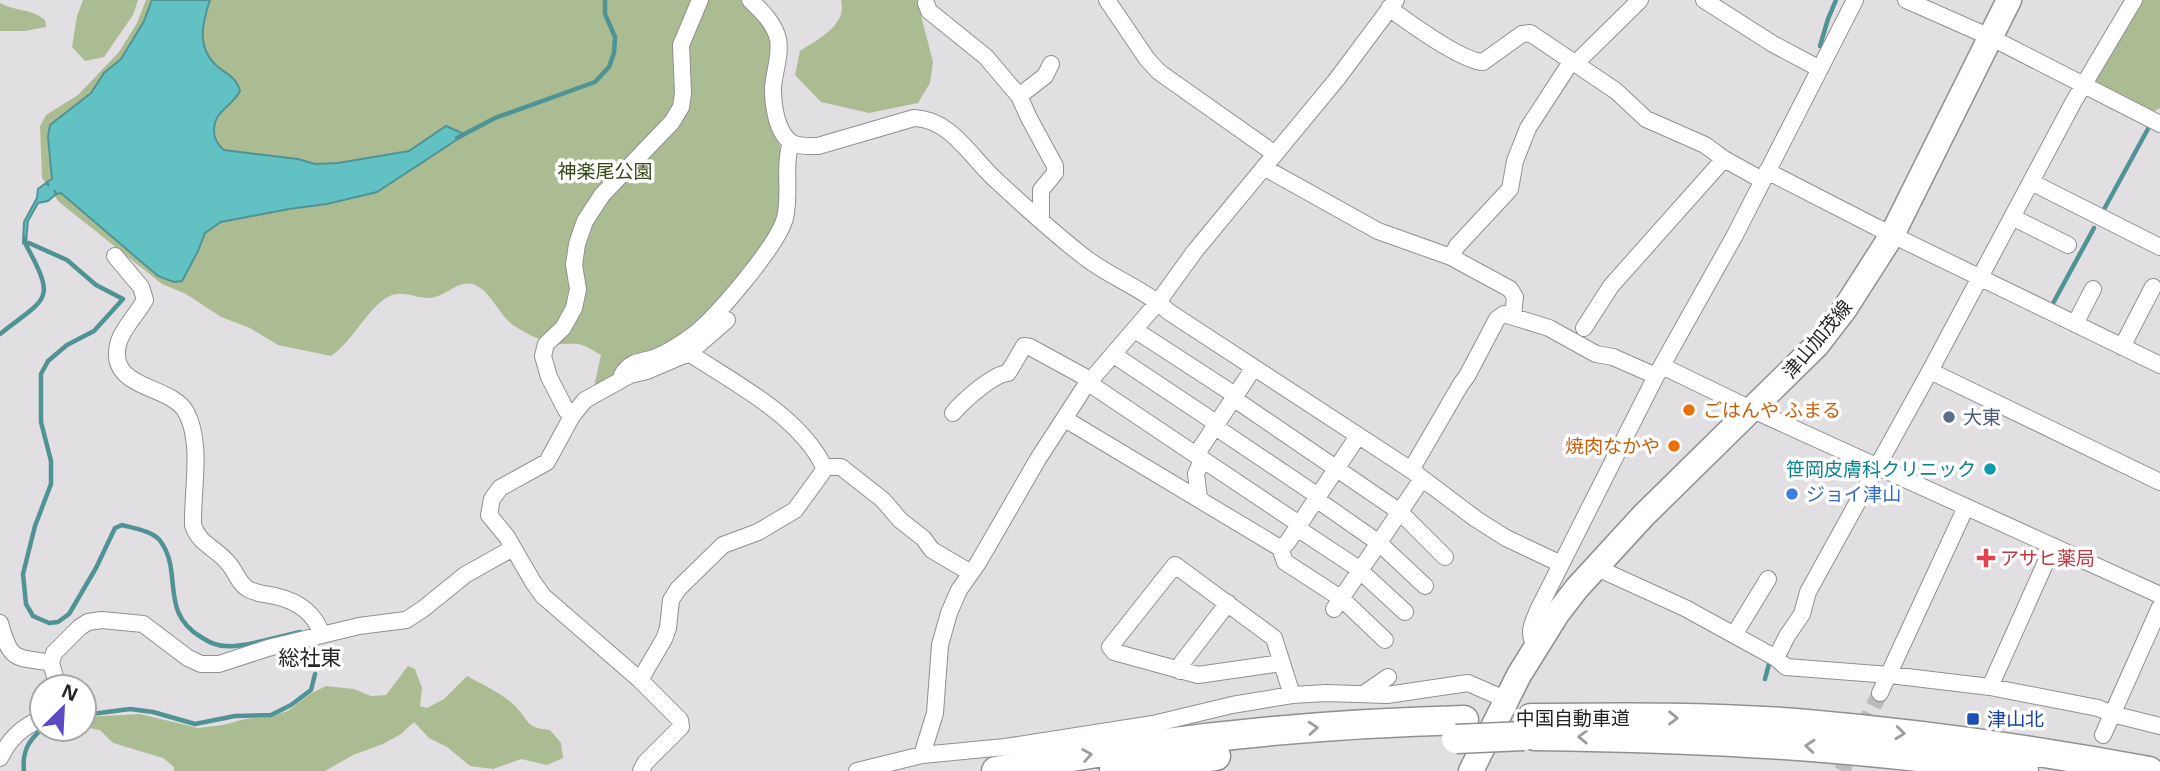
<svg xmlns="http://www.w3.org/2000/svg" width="2160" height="771" viewBox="0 0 2160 771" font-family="'Open Sans','Noto Sans JP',sans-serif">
	<rect width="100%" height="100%" fill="#e1dfe2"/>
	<path fill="#abbc93" d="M83 0H138L133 15 104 57 85 61 72 47 77 16Z
		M146 0H742L768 28 773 45 776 131 780 146V212L767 240 704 322 615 378 594 387 601 355C595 352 589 347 582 345 572 342 560 346 550 343 540 340 525 333 516 327 499 317 493 293 475 285 459 279 449 294 435 297 421 301 406 290 392 295 369 304 354 341 331 356L278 345 250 328 221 317 186 294 162 284 59 202 42 178 40 126 46 115 78 95 119 52 137 23Z
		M841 0H917L933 62 930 83 918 103 869 113 821 102 795 75 800 51C818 39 848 25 841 0Z
		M2140 0H2160V108L2151 113 2097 86 2093 79Z
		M0 3C17 12 30 8 45 20L46 27 25 31H0Z
		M408 666 415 669 422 688 420 706 427 708 444 699 467 676C483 685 502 693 515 706 530 721 525 728 550 730L561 743 563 758 547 765 521 759 493 769 470 766 447 747 429 738 414 722 401 734 383 744 353 755 325 771H174V767L163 758 113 743 100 730 84 727V717L140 714 198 728 223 725 245 719 268 717 288 711 310 694 326 686 354 689 371 696 386 695Z"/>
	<path fill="#62c2c3" stroke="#509394" stroke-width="2" d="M152 0H210C202 24 196 48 218 67 227 74 237 78 240 91 232 107 214 110 214 131 214 140 218 145 224 150L298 159 315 164 338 163 409 151 446 126 462 133 461 137 377 192 327 204 289 209 221 222 205 233 198 251 182 281 174 282 158 276 61 193 57 194 54 190 56 194 48 201 38 203 28 221 26 242 23 243 24 222 37 198 38 189 46 183 49 186 47 182 52 179 48 137 50 125 91 93 104 73 121 59 144 21Z"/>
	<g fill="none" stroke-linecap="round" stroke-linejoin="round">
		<path stroke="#509394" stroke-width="4.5" d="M1820 46 1828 19 1836 0
			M457 138 495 118 595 82 609 67 614 53 615 37 605 14V0
			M2102 213 2149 127
			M29 243 67 260 96 285 123 299 94 331 67 345 48 361 41 374V422L51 461V484L35 526 23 574 26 604 33 616 49 623 58 622 69 614 96 568 115 528 122 525C133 528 154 531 161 542 183 573 159 612 201 637 209 642 216 646 226 646 243 648 281 636 300 632
			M2051 307 2094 228
			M0 334C48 296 57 302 25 243V238
			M1765 679 1770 660
			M84 715 130 709 153 712 195 724 235 716 271 715 291 705 311 690 315 674
			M24 771C22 752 28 741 42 729"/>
		<path stroke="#bcbabc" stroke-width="16" stroke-dasharray="16 8" stroke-linecap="butt" d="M1842 771 1880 693"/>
		<defs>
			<path id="minor" d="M750 0C762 11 774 23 778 39 781 55 774 72 773 88 773 104 776 133 792 143 800 147 810 146 818 146L914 118C951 119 971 158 997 181 1026 208 1056 235 1087 259 1114 279 1144 289 1169 312L1411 470 1476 519 1506 538 1561 564
				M1107 0 1147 59 1159 72 1275 154
				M1704 0 1773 44 1820 69
				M1906 0 1990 37 2160 124
				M926 3 929 11 986 57 1019 96 1029 118 1055 166V173L1041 190V220
				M1389 8C1408 22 1461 61 1483 62L1522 34 1530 33 1616 91 1646 119 1705 145 1724 159 1762 180
				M1019 96 1045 76 1051 64
				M1265 168 1378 231 1451 257
				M1767 171 1876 227 2160 365
				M2031 182 2160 247
				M2012 217 2068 245
				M115 256 141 287 145 300C137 314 124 327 119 341 104 390 171 384 186 412 203 443 192 491 193 525 199 545 217 548 229 564 236 572 239 584 248 589 257 594 266 594 275 596 297 601 315 613 322 635
				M1513 316 1515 297 1510 289 1451 257 1457 246 1510 189 1515 161 1528 128 1569 65 1579 60 1640 0
				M2075 324 2093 289
				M1584 328 1611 286 1724 159
				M1135 330 1235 395
				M2122 347 2153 287
				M1114 355 1216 423
				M1662 366 1753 410 2160 595
				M1253 369 1196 455 1299 524
				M1930 371 2160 482
				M622 375C630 361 641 362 654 358 667 353 681 344 692 336 715 319 778 245 785 218 791 193 783 167 791 142
				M1233 398 1400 512 1445 557
				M953 413C963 401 993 374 1008 373L1024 346 1030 347 1083 376 1096 388 1196 455
				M572 416 566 410 549 377 543 356 546 344 563 328 574 308 578 289 574 265 577 244 585 221 602 195 672 122 681 107 683 93 681 45 700 0
				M1065 419 1280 548 1287 543 1358 436
				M1214 426 1318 496
				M824 467H841L883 500 900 520 923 538 932 550 971 573
				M1411 470 1461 384 1467 376 1497 319 1504 314 1549 328 1596 354 1613 357 1656 376
				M1199 498 1196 474 1202 460
				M1316 499 1379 543 1425 586
				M1297 528 1356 567 1405 612
				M1280 548 1285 562 1342 599 1385 640
				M1595 567 1685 608 1776 658 1786 667 1890 675 1990 687 2098 708 2112 714 2160 726
				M1334 609 1422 479
				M0 623C11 663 15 656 51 663
				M1734 635 1768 579
				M1536 647C1526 633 1533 622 1539 608L1656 376 1735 235 1855 0
				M1776 658 1787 636 1802 614 1808 592 1930 371 2074 101 2134 0
				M1281 663 1198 675 1114 652 1110 647 1175 565 1274 638 1292 695
				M1180 671 1181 664 1228 603
				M640 680 664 639 668 628 671 600 678 589 723 545 758 532 795 510 822 473 824 467C800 416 734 383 689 353
				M58 687 51 663 54 653 80 627 88 622 102 620 143 624 188 658 201 664H219L268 648 359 626 406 620 423 609 465 575 513 548
				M1990 687 2053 546
				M1365 693 1388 677
				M1880 693 1966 507
				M2103 735 2160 607
				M922 755 935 713 940 645 949 613 959 590 978 563 1038 459 1084 388 1158 302 1195 251 1337 79 1396 0
				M0 758C10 738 21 728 42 718
				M641 771 645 763 681 727 680 720 640 680 543 596 533 582 507 537 489 515 492 499 500 488 547 462 572 416 585 400 630 375 647 371 689 353 727 320
				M857 771 922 755 1005 747 1153 724 1232 705 1292 695 1326 693 1387 695 1468 683 1507 700"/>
			<path id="primary" d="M1471 771 1519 675 1557 614 1577 588 1644 515 1817 345 1844 310 1892 235 2009 0"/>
			<path id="motorway" d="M1531 718C1623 717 1716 716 1807 724 1922 734 2036 750 2149 771
				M1535 736C1699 738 1862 746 2024 771
				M996 771C1150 740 1307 724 1464 720
				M1114 771 1216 756"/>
		</defs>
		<use href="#minor" stroke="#918f92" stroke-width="18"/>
		<use href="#primary" stroke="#918f92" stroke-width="27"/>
		<use href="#motorway" stroke="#918f92" stroke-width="31"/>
		<use href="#minor" stroke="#fff" stroke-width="16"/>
		<use href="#primary" stroke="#fff" stroke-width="24"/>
		<use href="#motorway" stroke="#fff" stroke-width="28"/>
		<defs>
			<path id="motorway-bridge" d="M1456 739 1524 736"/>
		</defs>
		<use href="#motorway-bridge" stroke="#918f92" stroke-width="31" stroke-linecap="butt"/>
		<use href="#motorway-bridge" stroke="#fff" stroke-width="28"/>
	</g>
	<defs><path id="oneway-chevron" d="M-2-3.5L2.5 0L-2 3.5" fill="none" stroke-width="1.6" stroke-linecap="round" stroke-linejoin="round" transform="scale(1.75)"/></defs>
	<g stroke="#9d9d9d">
		<use href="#oneway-chevron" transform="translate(1673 718) rotate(1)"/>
		<use href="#oneway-chevron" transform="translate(1313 728) rotate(-4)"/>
		<use href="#oneway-chevron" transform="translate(1900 733) rotate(6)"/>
		<use href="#oneway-chevron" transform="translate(1583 737) rotate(-179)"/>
		<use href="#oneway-chevron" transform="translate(1810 746) rotate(-175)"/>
		<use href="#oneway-chevron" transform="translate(1087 755) rotate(-9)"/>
	</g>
	<g fill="#e8710a" stroke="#fff" stroke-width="2.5">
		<circle cx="1689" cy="410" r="7"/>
		<circle cx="1674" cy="446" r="7"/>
	</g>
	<circle fill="#5c6f8a" stroke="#fff" stroke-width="2.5" cx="1949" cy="417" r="7"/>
	<circle fill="#0f9aa8" stroke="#fff" stroke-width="2.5" cx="1990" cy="469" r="7"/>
	<circle fill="#3f7fe0" stroke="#fff" stroke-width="2.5" cx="1792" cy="494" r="7"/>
	<path fill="#e0444e" stroke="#fff" stroke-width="2.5" d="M1982.5 547.5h7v7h7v7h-7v7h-7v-7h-7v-7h7z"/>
	<rect fill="#1a4fb4" stroke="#fff" stroke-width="2.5" x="1966" y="712" width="14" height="14" rx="3.5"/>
	<g text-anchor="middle" stroke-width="7" stroke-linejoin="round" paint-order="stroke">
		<g font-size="19" fill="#364718" stroke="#fff">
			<text x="605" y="178">神楽尾公園</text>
		</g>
		<g font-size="19" fill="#262526" stroke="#fff">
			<text transform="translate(1817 339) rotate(-50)" y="7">津山加茂線</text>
			<text x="1573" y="725">中国自動車道</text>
		</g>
		<g font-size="19" fill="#c56008" stroke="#fff" text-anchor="start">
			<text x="1703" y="417">ごはんや ふまる</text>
			<text x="1660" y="453" text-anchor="end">焼肉なかや</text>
		</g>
		<g font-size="19" fill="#4e5e75" stroke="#fff" text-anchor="start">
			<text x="1963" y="424">大東</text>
		</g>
		<g font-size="19" fill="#0d838f" stroke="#fff" text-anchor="end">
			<text x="1976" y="476">笹岡皮膚科クリニック</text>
		</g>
		<g font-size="19" fill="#366cbe" stroke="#fff" text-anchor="start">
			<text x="1806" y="501">ジョイ津山</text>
		</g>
		<g font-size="19" fill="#be3a42" stroke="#fff" text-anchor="start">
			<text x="2000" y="565">アサヒ薬局</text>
		</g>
		<g font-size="19" fill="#164399" stroke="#fff" text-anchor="start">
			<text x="1987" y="726">津山北</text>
		</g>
		<g font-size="21" fill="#262526" stroke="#fff">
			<text x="310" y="665">総社東</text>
		</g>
	</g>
	<g transform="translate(63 708) rotate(24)"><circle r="33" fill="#ffffff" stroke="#a8a8a8" stroke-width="2"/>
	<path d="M0-5L12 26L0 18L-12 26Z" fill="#5d4ac2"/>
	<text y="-10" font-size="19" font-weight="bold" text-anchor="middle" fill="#262526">N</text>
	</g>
</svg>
